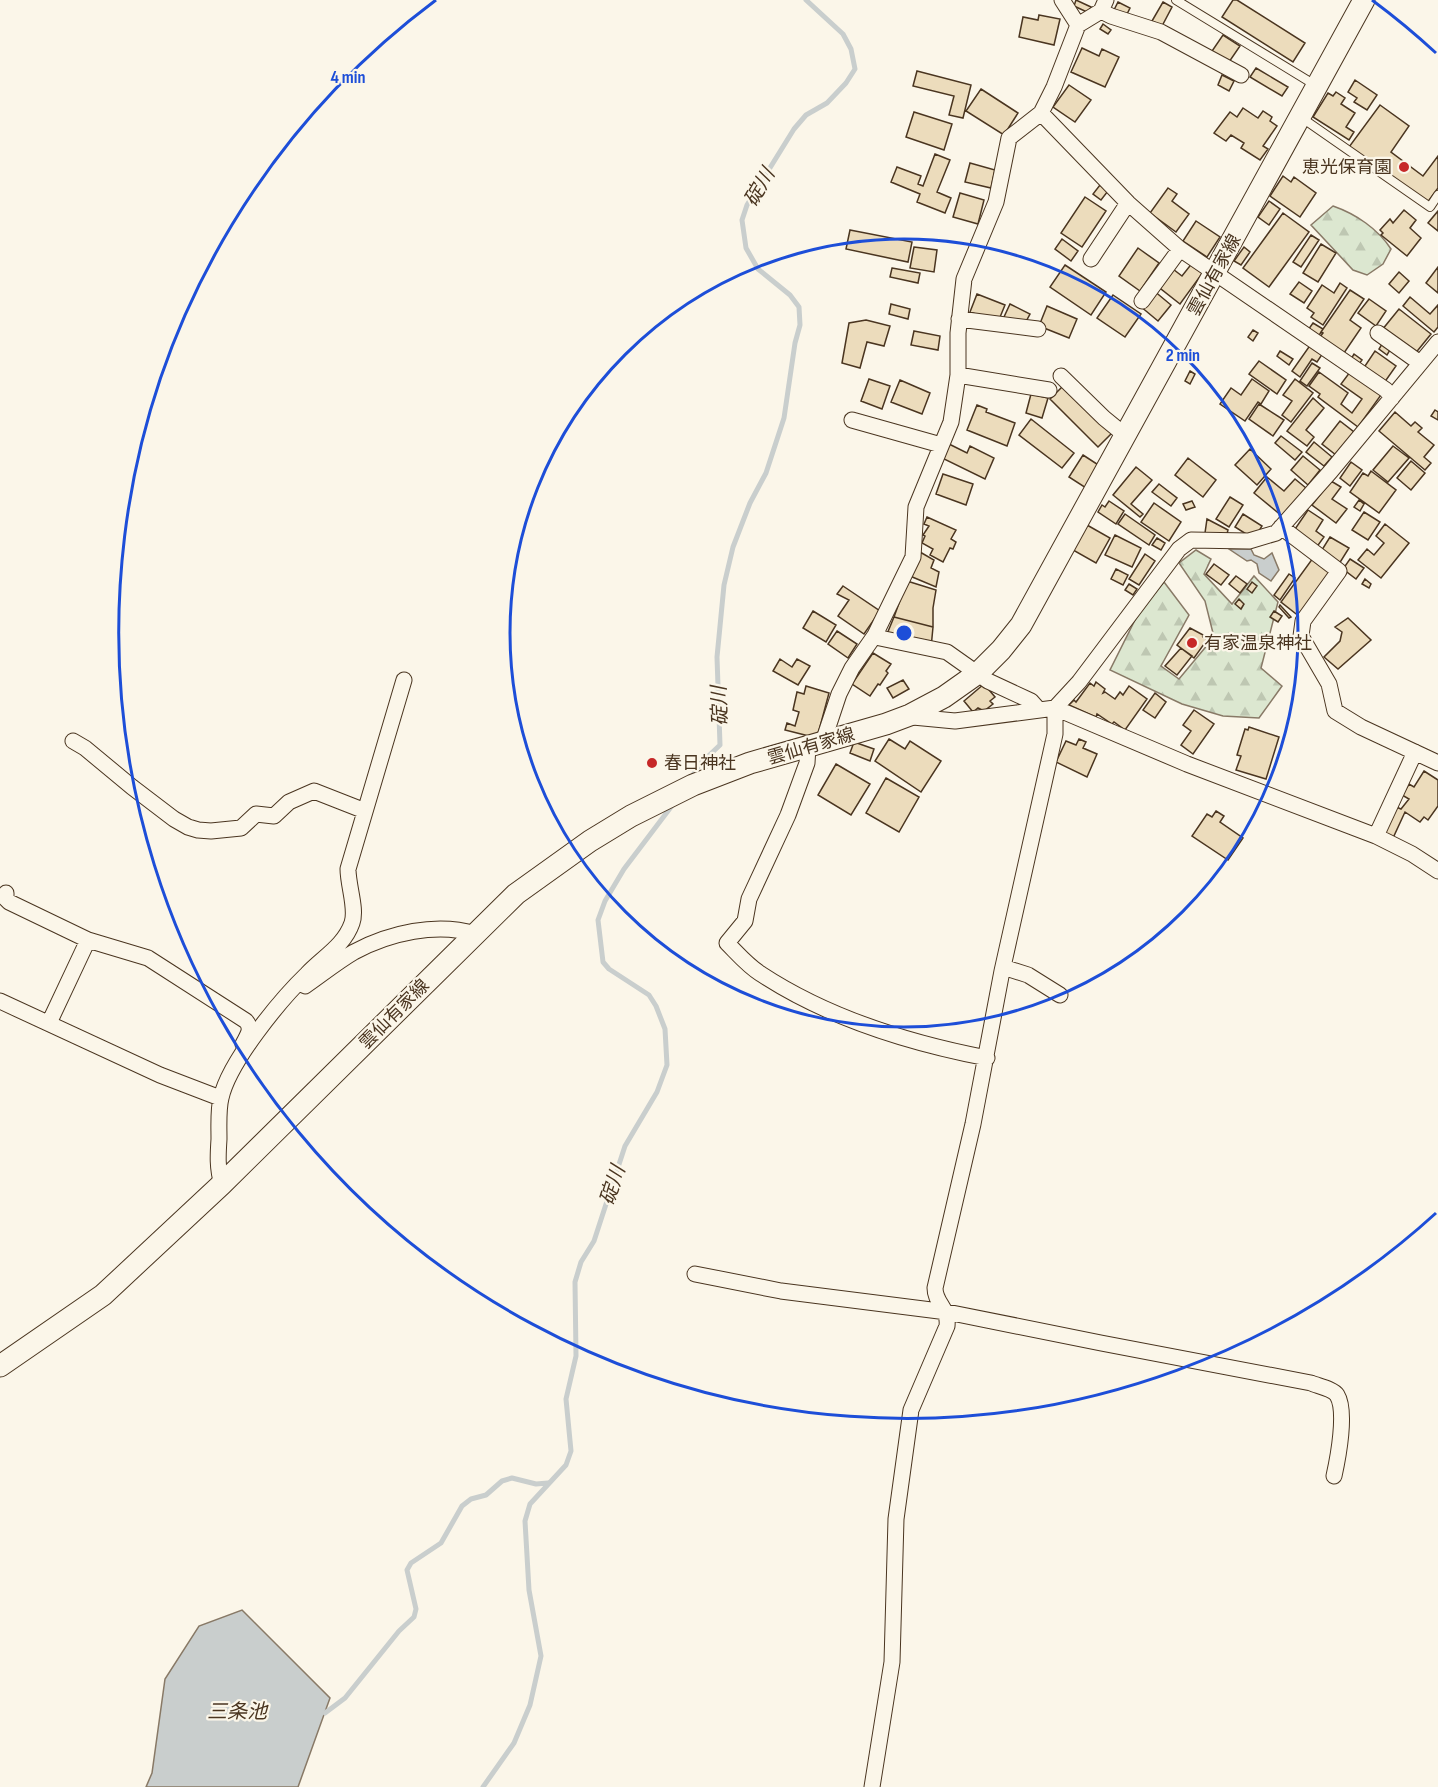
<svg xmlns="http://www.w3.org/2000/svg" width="1438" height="1787" viewBox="0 0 1438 1787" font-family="'Sofia Sans Condensed','Noto Sans JP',sans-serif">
	<defs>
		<pattern id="forest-firs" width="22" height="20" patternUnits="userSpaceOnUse" patternTransform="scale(1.5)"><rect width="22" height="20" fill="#dce7d0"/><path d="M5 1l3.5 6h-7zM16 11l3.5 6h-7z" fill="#bec7b2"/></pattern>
	</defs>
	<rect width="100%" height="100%" fill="#fbf6e9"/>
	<path fill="url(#forest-firs)" stroke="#887966" stroke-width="1.5" d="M1333 206C1356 214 1378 229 1391 249L1383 264 1367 275 1353 270 1311 225Z
		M1196 550 1211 559 1204 574 1232 604 1254 576 1278 602 1261 668 1282 686 1259 718 1223 716 1182 704 1110 670 1139 612 1164 582 1189 615 1161 666 1179 679 1214 637 1205 601 1179 563Z"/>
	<path fill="#c9cecd" stroke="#887966" stroke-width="1.5" d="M1229 549H1251L1254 555 1264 559 1272 553 1279 570 1271 581 1259 573 1257 564 1251 560 1247 561Z
		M242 1610 330 1698 298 1787H146L152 1773 165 1679 199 1626Z"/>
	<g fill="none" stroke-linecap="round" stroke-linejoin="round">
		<path stroke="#c9cecd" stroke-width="5" d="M691 778 700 764 720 745 717 657 724 585 733 547 750 503 766 473 784 418 795 343 800 325 799 307 790 295 758 269 746 248 742 220 747 205 794 129 806 115 827 103 846 83 855 69 851 49 843 34 806 0
			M325 1713 345 1698 399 1631 414 1617 416 1609 407 1570 411 1563 441 1543 462 1506 471 1499 486 1495 502 1481 512 1478 536 1484 548 1483
			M483 1787 514 1743 530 1705 541 1656 529 1590 525 1521 530 1504 566 1465 571 1451 566 1399 576 1356 575 1282 581 1262 594 1241 625 1146 657 1092 667 1065 665 1029 656 1006 649 995 609 969 603 962 598 920 605 901 624 869 674 803"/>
	</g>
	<path fill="#ecdcbc" stroke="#4a3520" stroke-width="1.5" d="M1076 0 1091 7 1089 13 1074 6Z
		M1233 0H1237L1305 43 1293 62 1222 17Z
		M1118 2 1130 8 1125 18 1113 12Z
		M1163 2 1172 7 1162 26 1152 21Z
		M1039 15 1060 19 1054 45 1019 37 1023 17 1038 20Z
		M1103 24 1111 30 1108 34 1100 29Z
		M1223 35 1240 46 1227 65 1210 54Z
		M1082 48 1099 56 1102 49 1119 57 1105 87 1071 72Z
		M1256 68 1288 87 1282 96 1250 77Z
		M917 71 971 85 963 118 949 115 954 96 913 86Z
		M1222 75 1234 81 1229 91 1218 85Z
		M1355 80 1377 95 1367 110 1354 102 1357 98 1348 92Z
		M1069 85 1091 100 1075 122 1053 107Z
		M981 89 1018 113 1004 135 966 111Z
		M1336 92 1345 98 1341 104 1355 113 1346 127 1354 132 1349 140 1313 117 1328 93 1333 96Z
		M1380 105 1409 126 1391 152 1423 176 1438 156V188L1427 203 1349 147Z
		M1243 108 1258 118 1263 111 1272 117 1270 121 1277 126 1263 146 1268 149 1260 160 1241 148 1244 143 1231 135 1226 141 1214 133 1230 112 1237 117Z
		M914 112 952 124 944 150 906 137Z
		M935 154 950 160 937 192 951 198 945 213 917 202 920 194 891 182 897 167 921 176 918 184 923 186Z
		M970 163 995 170 991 188 965 182Z
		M1283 176 1291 182 1294 177 1316 193 1300 217 1270 196Z
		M1100 185 1108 191 1101 200 1093 194Z
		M1168 188 1177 194 1172 201 1189 214 1176 232 1150 213Z
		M960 193 984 200 978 224 953 217Z
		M1085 197 1106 211 1082 247 1061 233Z
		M1269 201 1280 209 1269 225 1258 217Z
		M1404 210 1416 220 1410 228 1421 238 1407 256 1381 235 1383 233 1380 230 1390 219 1393 223Z
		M1438 211V231L1428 223Z
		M1283 213 1309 232 1269 287 1243 268Z
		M1196 221 1220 237 1207 257 1183 241Z
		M850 230 912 242 908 262 846 249Z
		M1311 235 1319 240 1301 267 1293 262Z
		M1062 239 1078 251 1071 261 1055 249Z
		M1321 244 1336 253 1318 282 1303 273Z
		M914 247 937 250 934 272 910 268Z
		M1244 247 1250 252 1241 265 1234 261Z
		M1138 248 1159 263 1140 291 1119 276Z
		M1193 262 1204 271 1180 304 1156 285 1169 266 1182 276Z
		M1065 265 1106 292 1091 315 1050 287Z
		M1438 267V293L1426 283Z
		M892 268 920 273 918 283 890 277Z
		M1399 272 1409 281 1399 293 1389 284Z
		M1299 282 1312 291 1304 303 1290 294Z
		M1340 283 1347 288 1323 325 1311 317 1314 313 1307 308 1322 285 1334 293Z
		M1153 290 1171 305 1158 321 1140 306Z
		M1350 290 1364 299 1350 320 1361 328 1344 353 1320 337 1323 333 1321 332Z
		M977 294 1005 305 998 322 970 312Z
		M1113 295 1141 314 1125 337 1097 318Z
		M1410 297 1430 314 1438 305V327L1434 332 1403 306Z
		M1369 299 1386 311 1376 326 1358 313Z
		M891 304 910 309 908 319 889 314Z
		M1010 304 1030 314 1023 327 1004 317Z
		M1047 306 1077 319 1069 338 1039 326Z
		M1399 309 1431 334 1414 355 1382 330Z
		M866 320 890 326 884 346 867 342 860 368 842 363 849 323Z
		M1313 323 1323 329 1318 337 1308 330Z
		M1253 330 1258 333 1253 341 1248 337Z
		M914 331 940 336 938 350 911 345Z
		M1311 344 1323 353 1317 362 1312 359 1300 377 1292 371Z
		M1382 344 1390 350 1387 355 1379 349Z
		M1280 351 1293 359 1289 365 1277 356Z
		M1375 351 1396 366 1384 383 1363 369Z
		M1354 354 1362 360 1359 364 1351 359Z
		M1259 361 1286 380 1277 394 1249 374Z
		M1312 363 1320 368 1307 386 1300 381Z
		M1190 371 1195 374 1190 384 1185 381Z
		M1319 372 1348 393 1341 404 1352 413 1362 399 1341 384 1350 372 1381 395 1358 427 1318 397 1320 394 1309 386Z
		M869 379 890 386 882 409 861 401Z
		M1252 379 1269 391 1261 404 1258 402 1245 421 1220 404 1231 388 1241 395Z
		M1295 379 1313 393 1291 422 1282 415 1292 401 1283 395Z
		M900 380 930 393 922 414 891 402Z
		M1064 385 1112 433 1098 447 1050 399Z
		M1031 394 1048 398 1042 418 1026 413Z
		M1313 398 1324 408 1306 430 1314 437 1307 446 1287 431Z
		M1259 404 1284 420 1273 436 1249 419Z
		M977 405 987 409 986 412 1015 423 1007 446 967 430Z
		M1435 410 1438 412V420L1431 416Z
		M1395 412 1411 426 1415 422 1422 428 1418 432 1434 445 1424 457 1431 463 1425 470 1379 431Z
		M1031 419 1074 453 1062 468 1019 435Z
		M1340 421 1354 432 1336 455 1322 444Z
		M1281 436 1302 452 1295 460 1275 443Z
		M1314 442 1332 457 1324 466 1306 452Z
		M949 444 967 453 970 446 994 458 985 479 942 458Z
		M1393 446 1409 458 1388 482 1373 470Z
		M1250 449 1271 469 1257 485 1235 465Z
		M1083 455 1100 466 1086 488 1069 477Z
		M1303 456 1320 470 1308 485 1291 470Z
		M1188 458 1216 480 1203 497 1175 475Z
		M1411 461 1425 473 1411 490 1397 478Z
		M1351 462 1362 470 1350 486 1340 478Z
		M1136 467 1152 480 1131 504 1143 514 1140 517 1113 495Z
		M1371 471 1396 490 1379 513 1350 492 1363 473 1368 476Z
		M943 474 973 484 966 505 936 494Z
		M1267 477 1284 491 1295 479 1306 488 1282 516 1254 493Z
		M1331 481 1341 487 1332 499 1347 509 1336 523 1312 505Z
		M1159 484 1177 498 1171 506 1152 492Z
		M1230 497 1243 505 1229 527 1216 519Z
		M1359 500 1364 504 1360 511 1354 507Z
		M1109 501 1124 511 1116 524 1098 512 1102 505 1105 507Z
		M1192 501 1195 507 1186 510 1183 504Z
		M1154 503 1181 522 1169 541 1141 522Z
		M1308 510 1323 520 1316 531 1324 537 1316 548 1293 532Z
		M1364 512 1380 522 1368 540 1352 530Z
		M1125 514 1155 535 1149 545 1118 524Z
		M1243 514 1262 526 1254 539 1235 527Z
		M927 517 956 530 951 539 956 542 953 549 950 548 943 562 930 555 933 549 922 543 925 536 923 535 929 526 924 524Z
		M1207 519 1228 530 1226 538 1205 533Z
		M1385 524 1409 543 1381 578 1358 560 1367 549 1374 555 1384 543 1376 536Z
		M1087 525 1110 538 1096 563 1073 550Z
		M1115 535 1141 548 1132 567 1105 555Z
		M1330 537 1349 548 1339 564 1320 553Z
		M1157 538 1165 543 1161 550 1152 545Z
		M920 552 934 560 931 568 939 572 936 587 910 576Z
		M1145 554 1155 561 1139 585 1129 579Z
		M1313 558 1332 572 1300 617 1281 602Z
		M1350 559 1364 568 1356 579 1343 569Z
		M1214 564 1229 575 1221 585 1206 574Z
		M1116 569 1128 575 1123 585 1111 579Z
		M1289 574 1295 578 1280 600 1274 595Z
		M1236 576 1247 584 1240 593 1229 584Z
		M1365 579 1371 584 1369 588 1362 584Z
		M907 581 936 590 933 608V627L894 617Z
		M1252 582 1257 586 1252 593 1247 589Z
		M1129 584 1137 589 1133 595 1125 590Z
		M843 586 880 611 864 634 838 616 849 600 837 594Z
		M1239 599 1244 604 1241 609 1235 604Z
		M1280 605 1291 617 1289 618 1279 607Z
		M813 611 836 625 826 642 803 628Z
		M1274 611 1282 616 1278 622 1270 617Z
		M894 617 933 627 931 648 887 634Z
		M1348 618 1371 640 1338 669 1324 657 1340 641 1342 632 1335 627Z
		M1190 628 1205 636 1203 637 1207 640 1194 658 1177 645Z
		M837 631 857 644 848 658 828 644Z
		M1181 648 1192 656 1177 675 1165 666Z
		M873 653 891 664 886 671 888 673 880 685 878 684 870 696 852 684Z
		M780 659 792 667 797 659 810 666 798 685 773 671Z
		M903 680 909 689 893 698 887 688Z
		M1096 682 1105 689 1103 693 1105 692 1115 699 1120 692 1123 695 1129 686 1147 699 1125 730 1114 722 1112 724 1097 714 1096 717 1069 705 1074 700 1076 702 1090 683 1094 686Z
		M984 684 995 697 990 701 993 704 984 711 978 708 973 712 964 701Z
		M806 686 829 693 817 738 785 730 787 723 795 726 799 712 793 710 797 692 804 694Z
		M1155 693 1166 702 1155 718 1143 710Z
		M1194 710 1214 724 1193 754 1181 745 1191 731 1183 725Z
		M1249 727 1279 737 1266 779 1236 770 1241 756 1237 755 1245 729 1248 730Z
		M889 739 905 749 910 741 941 761 921 792 875 761Z
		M1079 739 1086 742 1083 748 1097 754 1087 777 1056 762 1066 741 1076 745Z
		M854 742 874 749 870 761 850 753Z
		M836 764 870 784 851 815 818 795Z
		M1424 771 1438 780V806L1428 820 1424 817 1420 822 1405 812 1393 838 1382 834 1394 806 1401 809 1409 799 1402 795 1409 784 1414 787Z
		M886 778 919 797 899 832 866 813Z
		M1216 811 1224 816 1220 822 1243 838 1228 860 1192 836 1207 814 1212 817Z"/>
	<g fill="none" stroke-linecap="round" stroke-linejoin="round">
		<defs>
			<path id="service" d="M1176 0 1315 85
				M1302 118 1430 207 1438 195"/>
			<path id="minor" d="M1062 0 1078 25
				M1101 11 1111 16 1161 32 1241 75
				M1041 113 1128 203 1180 249 1386 390 1392 398
				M1091 259 1128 203
				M1142 301 1180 249
				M959 319 1038 329
				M1378 333 1420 363
				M958 375 1049 390
				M1061 376 1104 418 1126 436
				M852 420 941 445
				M1281 527 1339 571 1303 621 1301 636 1329 684 1335 711 1361 727 1438 763
				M875 635 880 638 947 652 988 681 1031 701 1039 710
				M910 715 913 717 955 721 1055 708 1187 764 1376 836 1412 854 1438 871
				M73 741 85 748 132 787 174 819 188 827 198 830 211 831 241 828 256 814 274 816 289 802 314 791 365 811
				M823 742 839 694 852 668 875 635 913 557 916 507 951 422 958 375V333L964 279 996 202 1009 138 1041 113 1054 87 1078 25 1101 11 1106 0
				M808 746 807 763 788 815 749 899 745 921 727 943C738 954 748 966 761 974 828 1018 909 1043 987 1058
				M1376 836 1415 752
				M6 893V899L9 902 88 940 148 958 246 1021C253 1029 247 1036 243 1044
				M1003 967 1028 975 1060 995
				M305 986C321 975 337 962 354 952 389 933 437 922 475 934
				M0 1001 160 1075 220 1098
				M49 1023 88 940
				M222 1184C217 1169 218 1154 219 1139 219 1126 218 1110 221 1098 229 1062 280 1000 307 974 323 957 344 946 352 923 357 909 348 886 348 869L404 680
				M695 1274 781 1291 947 1312 1101 1343 1311 1383C1318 1386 1333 1389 1337 1395 1347 1411 1338 1458 1334 1476
				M872 1787 892 1662 896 1519 911 1410 947 1326C949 1307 935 1304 935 1288L973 1124 1002 971 1055 734V708L1079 682 1179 549 1191 540 1249 541 1276 533 1331 471 1438 342"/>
			<path id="secondary" d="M0 1366 103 1295 222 1184 516 894 590 841 631 816 693 785 750 763 886 724 910 715 944 697 978 673 1001 650 1021 625 1364 0"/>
		</defs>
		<use href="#service" stroke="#4a3520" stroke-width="10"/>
		<use href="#minor" stroke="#4a3520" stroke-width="17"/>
		<use href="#secondary" stroke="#4a3520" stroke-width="23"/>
		<use href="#service" stroke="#fbf6e9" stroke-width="8"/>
		<use href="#minor" stroke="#fbf6e9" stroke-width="15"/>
		<use href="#secondary" stroke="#fbf6e9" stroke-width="21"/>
	</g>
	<g fill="none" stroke="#1d4ed8" stroke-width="3">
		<circle cx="904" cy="633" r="394"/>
		<path d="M1436 1213A787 787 0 1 1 436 0M1372 0A787 787 0 0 1 1436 53"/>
	</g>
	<g fill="#c62828" stroke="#fbf6e9" stroke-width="2">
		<circle cx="1404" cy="167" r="6"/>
		<circle cx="1192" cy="643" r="6"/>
		<circle cx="652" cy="763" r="6"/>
	</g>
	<g text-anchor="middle" stroke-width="4.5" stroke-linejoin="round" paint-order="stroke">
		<g font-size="18" fill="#4a3520" stroke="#fbf6e9" text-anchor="start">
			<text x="1392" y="173" text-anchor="end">恵光保育園</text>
			<text x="1204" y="649">有家温泉神社</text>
			<text x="664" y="769">春日神社</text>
		</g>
		<g font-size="18" fill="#4a3520" stroke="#fbf6e9">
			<text transform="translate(1214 275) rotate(-61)" y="6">雲仙有家線</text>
			<text transform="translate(811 746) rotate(-16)" y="6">雲仙有家線</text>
			<text transform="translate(394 1014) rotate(-45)" y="6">雲仙有家線</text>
		</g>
		<g font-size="20" font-style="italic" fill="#4a3520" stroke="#fbf6e9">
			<text transform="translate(759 187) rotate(-60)" y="7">碇川</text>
			<text transform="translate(719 706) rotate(-92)" y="7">碇川</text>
			<text transform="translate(612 1185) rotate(-72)" y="7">碇川</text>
			<text x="237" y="1718">三条池</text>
		</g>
	</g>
	<circle cx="904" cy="633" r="9" fill="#1d4ed8" stroke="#fbf6e9" stroke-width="3"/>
	<g font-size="18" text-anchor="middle" font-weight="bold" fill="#1d4ed8" stroke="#fbf6e9" stroke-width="4.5" stroke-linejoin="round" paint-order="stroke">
		<text x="348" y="83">4 min</text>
		<text x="1183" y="361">2 min</text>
	</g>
</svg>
